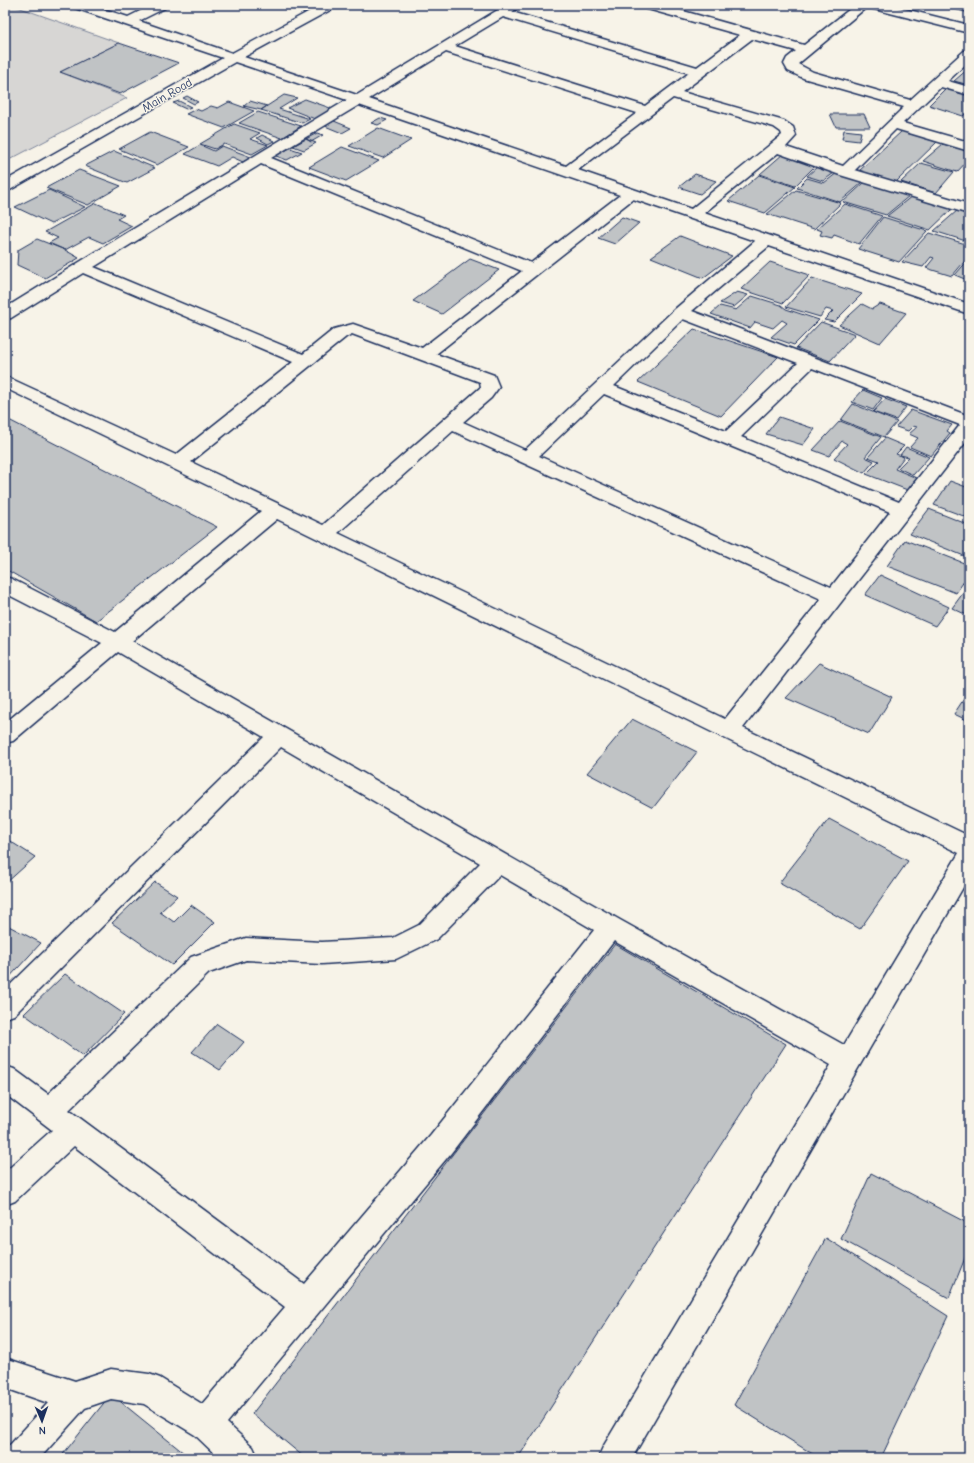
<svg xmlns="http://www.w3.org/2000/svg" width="974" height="1463" viewBox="0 0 974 1463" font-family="'Comic Neue',sans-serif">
	<rect width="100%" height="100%" fill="#f7f3e8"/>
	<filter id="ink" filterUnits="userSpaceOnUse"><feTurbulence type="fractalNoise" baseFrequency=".025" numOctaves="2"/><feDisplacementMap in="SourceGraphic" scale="8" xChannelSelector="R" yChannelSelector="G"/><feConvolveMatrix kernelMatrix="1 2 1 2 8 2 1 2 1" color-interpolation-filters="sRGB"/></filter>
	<g filter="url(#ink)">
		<path fill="#d7d6d4" stroke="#798299" d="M5 5H12L119 43 60 72 127 98 5 162Z"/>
		<path fill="#c0c3c5" stroke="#1b2f5e" d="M953 5H969V13L950 8Z
			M119 43 179 63 120 94 60 72Z
			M969 68V85L954 81Z
			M946 88 969 94V111L963 116 929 105Z
			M284 95 297 98 279 109 310 119 302 123 261 110Z
			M187 96 198 102 194 104 183 98Z
			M305 99 333 109 315 119 287 108Z
			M179 101 191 107 186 109 173 103Z
			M250 101 267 106 261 110 244 106Z
			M229 102 254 111 224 128 186 114 196 109 201 111 211 106 218 108Z
			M258 112 301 126 282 138 239 123Z
			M830 114H864L870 127H836Z
			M380 118 387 120 378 125 371 123Z
			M334 121 351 128 342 133 325 126Z
			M234 124 260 133 250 139 268 145 252 154 224 144 215 149 200 144Z
			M378 128 411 140 383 158 349 146Z
			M844 130 861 132 859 141 842 139Z
			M902 131 937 142 896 182 859 171Z
			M150 132 189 147 157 165 119 149Z
			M317 133 323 135 311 142 306 139Z
			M262 135 274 141 268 144 257 138Z
			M306 139 316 143 304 150 293 146Z
			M943 144 969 151V159L957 172 923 161Z
			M200 145 214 151 222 146 251 157 243 162 232 157 217 166 185 154Z
			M342 147 379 161 346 181 309 167Z
			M290 148 302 152 287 160 276 156Z
			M114 151 155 168 127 183 85 166Z
			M783 154 815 166 795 186 760 174Z
			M921 163 954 172 936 193 901 182Z
			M817 167 834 173 823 181 807 176Z
			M79 170 121 186 88 205 46 188Z
			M837 173 863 182 840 202 797 188 807 178 824 183Z
			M695 174 716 181 700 194 679 187Z
			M759 175 795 187 765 213 728 201Z
			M865 182 909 196 886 215 843 202Z
			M49 190 85 207 51 224 15 207Z
			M796 190 841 203 814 229 767 214Z
			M912 196 952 209 930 230 887 216Z
			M96 203 124 215 117 219 132 226 103 243 89 237 65 250 49 243 58 238 45 232Z
			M845 204 882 216 859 244 834 235 832 238 820 235 822 231 817 229Z
			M958 210 969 214V242L934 231Z
			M622 217 639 223 615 244 598 238Z
			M883 217 927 231 899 262 858 249Z
			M929 233 969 245V256L952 276 926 268 934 258 931 257 923 267 902 262Z
			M680 236 732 256 703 278 651 257Z
			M37 239 65 250 79 258 45 278 17 265 18 250Z
			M470 259 499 270 442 314 413 301Z
			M969 259V278L967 280 955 275Z
			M770 262 810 275 783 303 741 289Z
			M812 278 862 294 834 322 824 320 833 311 826 309 820 317 786 307Z
			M737 292 748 295 734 307 720 303Z
			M752 296 781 305 786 309 819 320 794 345 771 337 787 323 782 320 773 328 755 322 750 328 711 314 720 306 736 310Z
			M862 304 872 309 880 304 906 313 880 343 839 325Z
			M821 322 855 334 830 361 796 348Z
			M694 329 778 357 721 416 638 382Z
			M863 390 882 398 873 410 852 402Z
			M885 399 906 407 896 420 873 412Z
			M853 404 897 422 884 437 841 420Z
			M911 410 952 425 947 431 950 433 931 456 910 447 918 438 909 434 917 427 913 426 908 431 896 427Z
			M779 417 815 429 803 445 766 434Z
			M5 418 217 527 96 621 5 569Z
			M840 421 881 437 865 457 874 461 864 473 834 458 847 444 842 441 829 456 813 450Z
			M885 438 904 446 896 454 904 457 895 469 919 479 910 491 866 474 879 461 868 457Z
			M906 447 929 457 913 475 898 468 909 457 900 455Z
			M950 481 969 488V518L934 505Z
			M929 509 969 525V558L910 534Z
			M905 540 969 565V574L956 593 887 566Z
			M880 575 949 607 935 626 865 595Z
			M969 585V616L952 608Z
			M819 663 892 697 869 734 786 698Z
			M969 691V721L954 714Z
			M632 719 697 752 653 808 587 773Z
			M829 819 908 861 860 929 779 883Z
			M5 838 35 857 5 884Z
			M155 882 177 896 160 912 174 922 191 905 215 922 172 965 112 923Z
			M5 924 41 943 5 982Z
			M615 944 786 1044 518 1458H305L252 1414Z
			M65 974 124 1014 83 1056 24 1014Z
			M217 1024 244 1042 220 1070 192 1052Z
			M871 1173 969 1224V1248L949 1298 841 1239Z
			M826 1238 948 1316 881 1458H819L734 1405Z
			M111 1394 190 1458H60Z"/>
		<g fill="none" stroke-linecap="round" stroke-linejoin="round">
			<defs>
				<path id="street" d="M73 5H91L128 17 152 5H167L165 8 139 21 232 53 321 5H336L334 8 244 57 357 95 506 5H521L512 12 697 67 740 35 644 8 642 5H662L804 45 855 5H889L969 25V33L870 8 868 6 798 64 813 72 910 100 964 51 969 50V61L948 81 969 87V95L941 87 903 123 969 142V151L896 129 855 170 969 204V214L840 175 778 153 704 213 969 304V314L769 246 692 311 969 416V438L743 728 969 836V877L632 1458H598L603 1447 831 1065 614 941 451 1153 227 1423 253 1447 258 1458H219L195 1435 144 1404 111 1399 85 1408 40 1458H5L8 1447 48 1403 5 1388V1358L75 1381 111 1369 149 1374 160 1378 202 1404 285 1307 74 1146 15 1201 5 1205V1172L52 1130 5 1094V1066L14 1069 48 1094 191 957 246 938 322 942 393 938 419 925 480 863 281 747 14 1015 5 1018V990L264 737 118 652 13 741 5 743V723L102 643 5 593V577L12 579 115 632 261 511 5 388V376L176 455 293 362 83 273 11 318 5 320V308L130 231 347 100 235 62 10 190 5 191V181L223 58 75 8ZM503 17 689 73 645 106 455 46ZM752 39 796 51 787 58 784 64 788 71 803 78 904 107 843 166 786 147 796 136 793 127 784 121 682 92ZM446 52 637 113 566 166 369 99ZM673 98 774 127 781 132 782 135 691 209 578 170ZM359 105 620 195 531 263 271 158ZM261 164 522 271 422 348 353 324 334 329 303 354 94 267ZM633 199 755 241 675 309 525 450 463 422 491 398 499 387 494 375 436 354ZM683 319 798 363 726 431 614 386ZM352 334 480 382 481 387 323 525 191 462 346 337ZM812 368 960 425 899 502 741 437ZM604 394 890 512 831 587 539 456ZM453 431 821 599 725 719 338 533ZM277 519 959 853 844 1045 620 920 132 641ZM500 875 594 930 431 1135 304 1284 69 1110 209 973 246 960 322 964 396 959 437 939Z"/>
			</defs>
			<use href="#street" stroke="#1b2f5e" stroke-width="3"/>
			<use href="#street" fill="#f7f3e8" fill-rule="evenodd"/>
		</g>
	</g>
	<g text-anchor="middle" stroke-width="3" stroke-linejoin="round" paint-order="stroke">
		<g font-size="12" fill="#1b2f5e" stroke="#f7f3e8">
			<text transform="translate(167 95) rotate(-30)" y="4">Main Road</text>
		</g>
	</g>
	<rect width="974" height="1463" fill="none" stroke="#f7f3e8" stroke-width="20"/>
	<rect x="10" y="10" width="954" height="1443" fill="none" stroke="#1b2f5e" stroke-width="1.5" filter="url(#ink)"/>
	<g transform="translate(42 1421) rotate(178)" stroke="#f7f3e8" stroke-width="3" paint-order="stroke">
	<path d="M0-3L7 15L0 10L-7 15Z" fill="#1b2f5e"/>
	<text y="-6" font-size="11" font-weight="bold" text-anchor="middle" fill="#1b2f5e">N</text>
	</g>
</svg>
